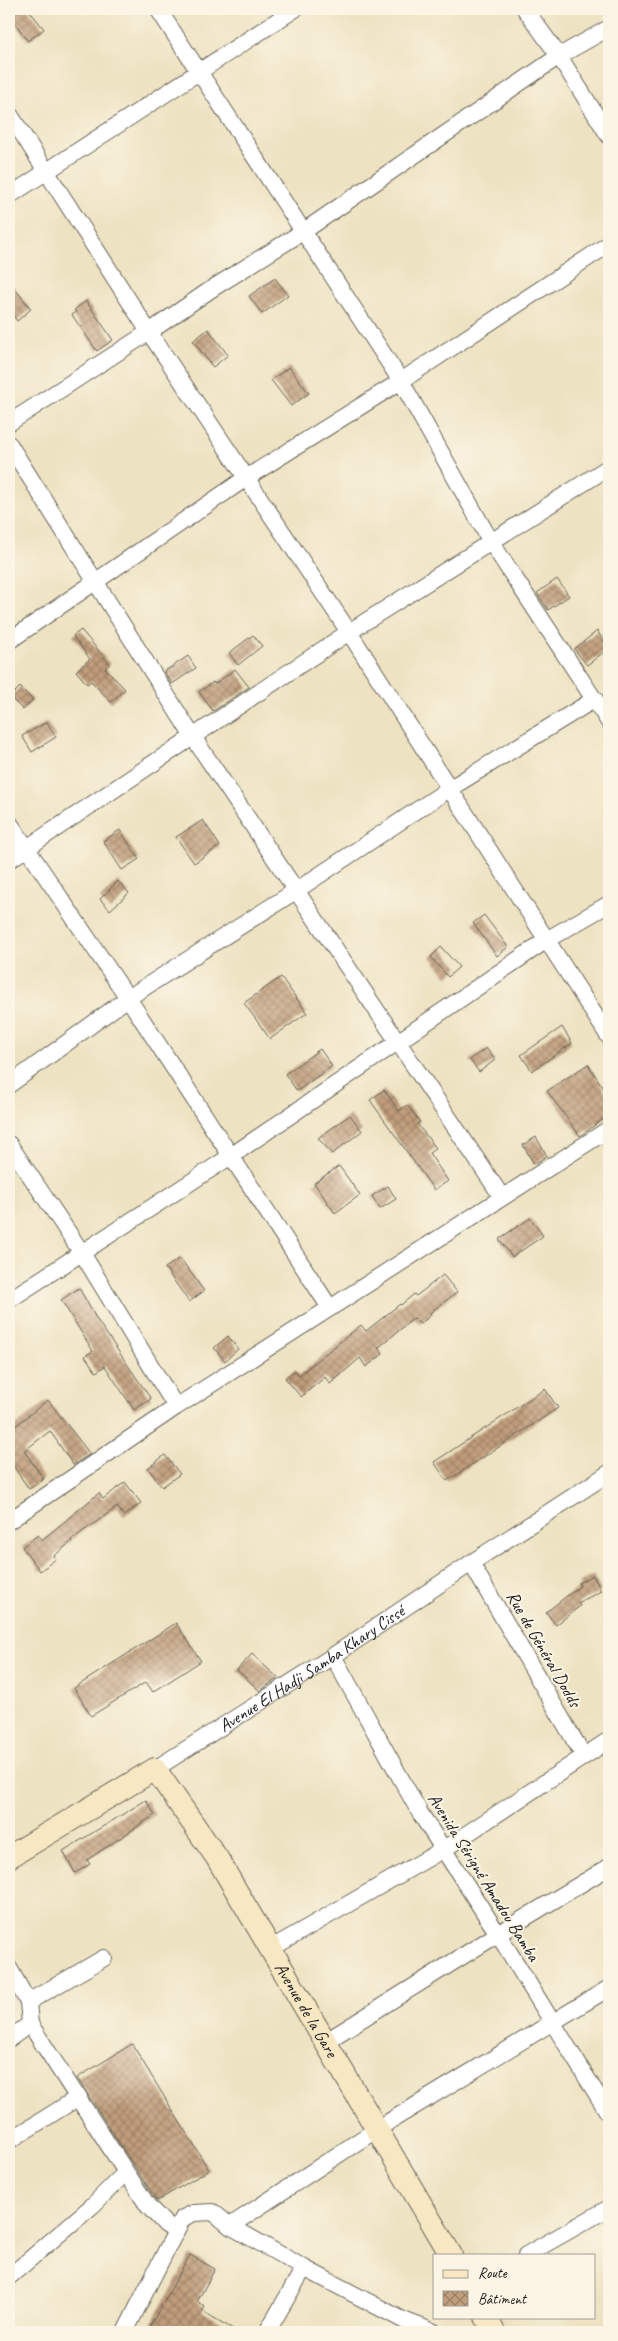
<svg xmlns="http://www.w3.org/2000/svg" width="618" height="2341" viewBox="0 0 618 2341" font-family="Caveat,sans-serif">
	<defs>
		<pattern id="building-cross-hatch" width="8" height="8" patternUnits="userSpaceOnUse" patternTransform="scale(1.25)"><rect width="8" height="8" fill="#c19e7c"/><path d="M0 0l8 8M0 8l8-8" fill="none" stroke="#9c8065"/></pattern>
	</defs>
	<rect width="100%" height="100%" fill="#fcf5e5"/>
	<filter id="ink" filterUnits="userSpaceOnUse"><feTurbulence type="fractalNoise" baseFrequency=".02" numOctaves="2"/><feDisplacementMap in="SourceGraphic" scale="10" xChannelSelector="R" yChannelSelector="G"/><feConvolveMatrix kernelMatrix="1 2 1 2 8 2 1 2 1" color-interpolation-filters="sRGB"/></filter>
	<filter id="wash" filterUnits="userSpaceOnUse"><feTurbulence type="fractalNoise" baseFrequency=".0096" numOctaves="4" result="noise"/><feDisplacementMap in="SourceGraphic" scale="20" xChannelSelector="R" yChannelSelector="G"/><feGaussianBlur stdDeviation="1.12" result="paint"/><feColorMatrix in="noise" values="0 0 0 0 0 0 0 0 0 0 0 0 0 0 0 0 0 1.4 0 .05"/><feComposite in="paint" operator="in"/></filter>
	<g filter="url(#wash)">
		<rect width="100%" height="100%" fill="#ede2c1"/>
		<g id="blocks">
			<path fill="url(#building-cross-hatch)" d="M17 9H28L44 29 28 41 9 15Z
				M275 278 288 295 262 314 249 296Z
				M9 281 31 309 17 321 9 310Z
				M86 301 113 340 97 351 72 315 76 312 74 310Z
				M208 329 228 355 213 367 193 341Z
				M289 367 309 393 291 406 271 380Z
				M557 579 569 596 548 610 537 593Z
				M81 630 110 664 105 668 125 689 111 702 91 681 87 684 76 671 90 659 73 636Z
				M597 631 609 648 587 665 574 649Z
				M253 635 262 646 238 665 229 653Z
				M188 656 196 668 172 684 164 672Z
				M235 669 249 687 213 711 199 692 213 682 215 684Z
				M20 687 33 700 23 710 10 697Z
				M47 722 56 737 32 752 22 736Z
				M203 820 220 846 194 863 176 837Z
				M120 830 139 859 122 870 103 841Z
				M118 881 129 893 110 910 100 899Z
				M484 915 508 947 497 956 473 923Z
				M441 947 459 967 448 977 431 957Z
				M281 977 307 1013 270 1039 244 1003Z
				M562 1027 572 1043 532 1071 521 1055Z
				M486 1048 495 1060 479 1072 470 1060Z
				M320 1049 332 1066 297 1091 285 1074Z
				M588 1064 609 1097V1115L580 1136 547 1091Z
				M384 1090 399 1111 407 1105 420 1122 417 1124 436 1148 429 1153 448 1181 434 1190 370 1100Z
				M350 1115 362 1131 332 1154 318 1138Z
				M536 1137 547 1156 534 1164 523 1145Z
				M339 1166 360 1195 335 1213 314 1183Z
				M388 1186 396 1199 380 1209 372 1196Z
				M530 1218 543 1236 512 1257 499 1239Z
				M180 1258 204 1291 189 1302 165 1268Z
				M443 1275 457 1292 430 1313 431 1315 420 1324 414 1318 378 1348 383 1354 366 1367 360 1358 330 1384 325 1377 301 1397 285 1378 295 1370 299 1375 361 1325 366 1331 400 1304 401 1305 414 1294 416 1296Z
				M79 1288 97 1320 151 1399 134 1410 105 1366 96 1372 85 1356 93 1351 61 1300Z
				M228 1336 238 1349 225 1361 214 1348Z
				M545 1389 558 1408 447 1481 434 1462Z
				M48 1400 90 1454 73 1465 50 1431 24 1451 44 1479 29 1489 9 1460V1431Z
				M165 1455 180 1474 162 1487 148 1468Z
				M125 1482 141 1503 124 1516 117 1507 71 1540 72 1541 54 1556 56 1559 40 1571 22 1547 38 1535 42 1540 99 1493 103 1499Z
				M593 1575 601 1591 578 1603 580 1606 556 1625 546 1612 580 1586 578 1583Z
				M176 1623 201 1661 153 1692 146 1682 91 1716 74 1688Z
				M252 1654 278 1678 260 1691 237 1670Z
				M146 1800 155 1815 87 1860 90 1864 75 1873 63 1851Z
				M132 2044 209 2170 157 2201 77 2078Z
				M190 2255 215 2269 197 2302 205 2307 202 2311 238 2332H161L150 2326Z"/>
		</g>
	</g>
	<g filter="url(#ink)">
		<use href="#blocks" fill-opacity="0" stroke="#656156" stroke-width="1"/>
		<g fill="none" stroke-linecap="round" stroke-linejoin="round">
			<defs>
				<g id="street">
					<path d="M158 9 401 381 491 542 609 722"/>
					<path d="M525 9 559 56 609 136"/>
					<path d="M9 113 149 332 349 632 609 1037"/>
					<path d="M9 196 295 9"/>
					<path d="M9 423 149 332 213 288 304 231 559 56 609 28"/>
					<path d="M9 444 193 737 502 1197"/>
					<path d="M9 641 246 478 401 381 609 244"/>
					<path d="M9 822 128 998 330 1308"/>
					<path d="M9 860 349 632 609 467"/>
					<path d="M9 1085 128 998 297 890 449 789 595 699"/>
					<path d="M9 1144 82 1253 176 1407"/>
					<path d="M9 1300 231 1156 548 939 609 904"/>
					<path d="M9 1521 176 1407 609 1129"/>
					<path d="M471 1563 583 1755"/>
					<path d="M333 1656 420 1813 498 1934 609 2114"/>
					<path id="s1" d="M155 1769 333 1656 471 1563 609 1473"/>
					<path d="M270 1949 444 1849 609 1740"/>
					<path d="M9 1968 28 2002 30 2024 148 2206 166 2225 176 2231 183 2218 194 2213 213 2212 230 2226 304 2268 403 2320 434 2332"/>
					<path d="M28 2002 104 1958"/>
					<path d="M9 2039 30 2024"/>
					<path d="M325 2042 498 1934 609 1867"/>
					<path d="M9 2141 79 2097"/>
					<path d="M230 2226 377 2129 609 1988"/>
					<path d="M526 2255 609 2208"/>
					<path d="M9 2277 92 2206 125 2173"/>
					<path d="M125 2332 176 2231"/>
					<path d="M267 2332 304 2268"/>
				</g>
				<g id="secondary">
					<path id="s2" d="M9 1857 155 1769 217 1858 451 2255"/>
					<path d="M486 2317 494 2332"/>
				</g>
			</defs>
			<use href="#street" stroke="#656156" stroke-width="18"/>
			<use href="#secondary" stroke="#656156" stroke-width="24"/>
			<use href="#street" stroke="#fff" stroke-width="16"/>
			<use href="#secondary" stroke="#f7e8c3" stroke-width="22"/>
		</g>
	</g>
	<g text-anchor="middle" stroke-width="4" stroke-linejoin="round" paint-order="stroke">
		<g font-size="18" fill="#1c1c1c" stroke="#fcf5e5">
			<text transform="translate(544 1649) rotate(60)" y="6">Rue de Général Dodds</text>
			<text dy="6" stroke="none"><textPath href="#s1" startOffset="186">Avenue El Hadji Samba Khary Cissé</textPath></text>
			<text transform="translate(484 1877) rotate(58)" y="6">Avenida Sérigné Amadou Bamba</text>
			<text dy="6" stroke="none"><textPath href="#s2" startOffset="455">Avenue de la Gare</textPath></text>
		</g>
	</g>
	<rect width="618" height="2341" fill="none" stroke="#fcf5e5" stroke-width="30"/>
	<rect x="433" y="2254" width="162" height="65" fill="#fcf5e5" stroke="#a29e95"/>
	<rect x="443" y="2270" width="25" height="8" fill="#f7e8c3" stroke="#a29e95"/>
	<text x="478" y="2278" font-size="15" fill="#1c1c1c">Route</text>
	<rect x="443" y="2291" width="25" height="15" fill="url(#building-cross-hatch)" stroke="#a29e95"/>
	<text x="478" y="2304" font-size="15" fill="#1c1c1c">Bâtiment</text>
</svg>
